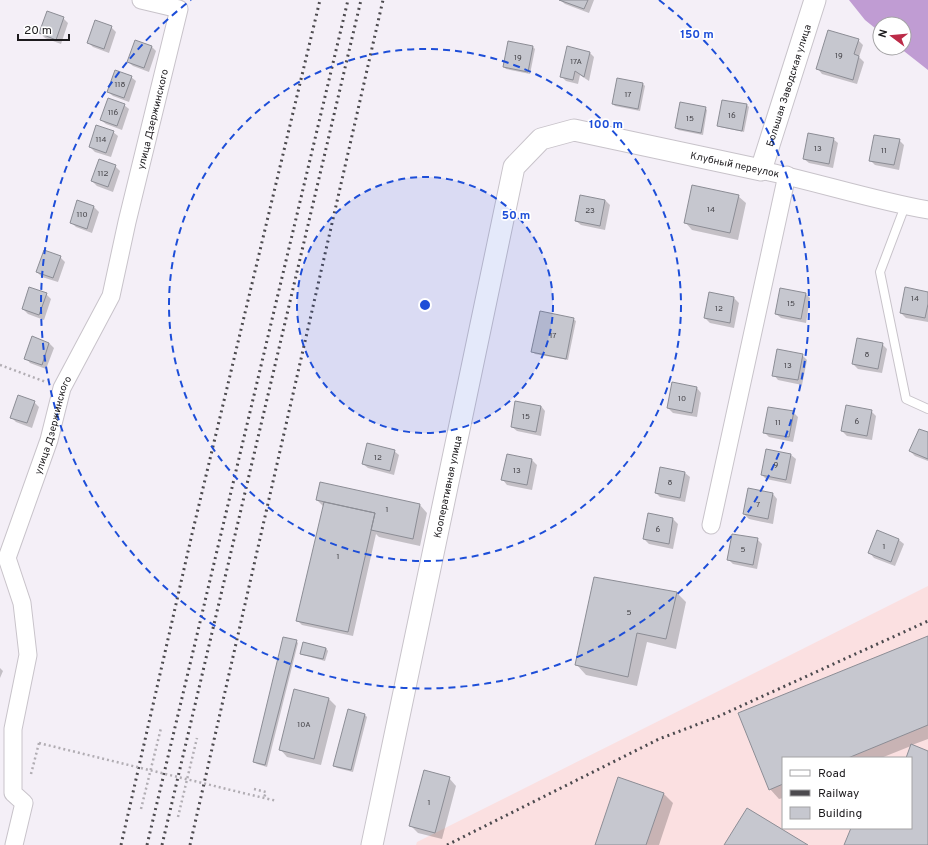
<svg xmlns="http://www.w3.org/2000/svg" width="928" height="845" viewBox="0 0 928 845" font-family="Overpass,sans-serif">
	<rect width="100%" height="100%" fill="#f4eff7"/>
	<path fill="#fbe0e1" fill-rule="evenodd" d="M928 586V845H416L417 842ZM783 758H911V828H783Z"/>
	<path fill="#c09cd3" d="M849 0H928V70L900 48H904V24H880V32L865 20Z"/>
	<path fill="#0003" d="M560 0H594L589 13 565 4Z
		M63 18 68 23 61 44 45 38 40 33Z
		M111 27 116 32 109 53 93 47 88 42Z
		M858 40 863 45 859 57 864 62 857 84 822 74 818 69Z
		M152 47 156 51 149 72 133 66 128 62Z
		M533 47 535 49 530 74 506 69 504 67Z
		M590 53 594 57 589 81 580 75 578 84 566 81 561 76Z
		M131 77 136 81 129 102 113 96 108 92Z
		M643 84 645 86 640 111 615 106 613 104Z
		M722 101 747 105 749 107 744 132 720 127 718 125Z
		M124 105 129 109 122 130 106 124 101 120Z
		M705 108 707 110 703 135 678 130 676 128Z
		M113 132 118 136 111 157 95 152 90 147Z
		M833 139 838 143 833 168 809 163 804 159Z
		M899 140 904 145 899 170 875 165 870 160Z
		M115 166 120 171 113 192 97 186 92 181Z
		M738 196 746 203 738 240 692 230 685 222Z
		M605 200 610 205 605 230 581 225 576 221Z
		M78 202 94 207 99 212 92 233 76 227 71 222Z
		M60 257 65 262 58 282 42 277 37 272Z
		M710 293 734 298 739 303 734 328 710 323 705 318Z
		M928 293V322L906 318 901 313Z
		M46 294 51 299 44 320 28 314 23 309Z
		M806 294 810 298 806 323 781 318 776 314Z
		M573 319 576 321 568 360 535 354 533 352Z
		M33 338 49 343 54 348 46 369 30 363 26 358Z
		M882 344 887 349 882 373 858 369 853 364Z
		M802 355 807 360 802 385 778 380 774 375Z
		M697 388 701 393 697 417 673 413 668 408Z
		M34 402 39 407 32 428 16 422 11 417Z
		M541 406 545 411 541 436 517 431 512 427Z
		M871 411 876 416 872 440 847 436 842 431Z
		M793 412 798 417 793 442 769 437 764 432Z
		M928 434V461L915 456 910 451Z
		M394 451 399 455 394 475 368 468 363 464Z
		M791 455 796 459 791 484 766 479 762 475Z
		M532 460 537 465 532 490 507 485 503 480Z
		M685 473 690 477 685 502 660 497 656 493Z
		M773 494 777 499 773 524 749 519 744 514Z
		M317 500 420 505 427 513 420 546 379 537 376 534 353 636 302 625 297 620 324 507Z
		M649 515 673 519 678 524 673 549 649 544 644 539Z
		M757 539 762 544 757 569 733 564 728 559Z
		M899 540 904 544 895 566 874 558 870 553Z
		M676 592 686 602 676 649 647 642 637 686 586 675 577 665Z
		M928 637V739L912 745 928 752V845H845L852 828H911V758H907L911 746 881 758H783V798L779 799 770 789 739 714Z
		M296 641 298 643 267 767 257 764 254 762Z
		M326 648 328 651 325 661 303 655 301 653Z
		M0 668 3 671 0 678Z
		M295 690 329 699 336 706 321 765 287 757 280 749Z
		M365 715 367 717 353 772 337 768 334 766Z
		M449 778 456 786 442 839 418 833 410 825Z
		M663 793 673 803 659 845H596Z"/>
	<path fill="#c6c7cf" stroke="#8c8d95" d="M559 0H588L584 9Z
		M47 11 64 17 56 40 39 33Z
		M95 20 112 26 104 49 87 43Z
		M828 30 859 39 854 54 859 56 853 80 816 69Z
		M135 40 152 46 144 68 127 62Z
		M508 41 533 46 528 72 503 67Z
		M567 46 590 52 584 77 575 71 573 80 560 77Z
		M115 70 132 76 124 98 107 92Z
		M617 78 643 83 638 109 612 104Z
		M108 98 125 104 117 126 100 120Z
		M722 100 747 104 742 131 717 126Z
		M680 102 706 107 701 133 675 128Z
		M96 125 114 131 106 153 89 147Z
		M808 133 834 138 829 164 803 159Z
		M874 135 900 139 894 165 869 161Z
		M99 159 116 165 108 187 91 181Z
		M692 185 739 195 730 233 684 223Z
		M580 195 605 200 600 226 575 221Z
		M77 200 94 206 87 229 70 223Z
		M44 250 61 256 53 278 36 272Z
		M29 287 47 293 39 315 22 309Z
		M905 287 928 292V304L925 318 900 313Z
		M780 288 806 293 801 319 775 314Z
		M709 292 734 297 730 323 704 318Z
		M540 311 574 318 566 359 531 352Z
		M32 336 49 343 42 365 24 359Z
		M857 338 883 343 878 369 852 364Z
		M777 349 803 354 798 380 772 376Z
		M672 382 697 387 692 413 667 408Z
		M18 395 35 401 27 423 10 418Z
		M515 401 541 406 536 432 511 427Z
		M846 405 872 410 867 436 841 431Z
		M768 407 794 411 789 437 763 433Z
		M919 429 928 432V459L909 451Z
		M367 443 395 450 390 471 362 464Z
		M766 449 791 454 786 480 761 475Z
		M507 454 532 459 527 485 501 480Z
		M660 467 685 472 680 498 655 493Z
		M320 482 420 504 413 539 371 530 375 513 316 500Z
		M748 488 773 493 768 519 743 514Z
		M324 502 375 513 348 632 296 621Z
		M648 513 673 518 669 544 643 539Z
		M877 530 899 539 891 562 868 553Z
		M732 534 758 538 753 565 727 560Z
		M594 577 677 592 666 639 637 633 628 677 575 665Z
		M928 636V725L848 758H783V784L769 790 738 713Z
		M283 637 297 640 265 765 253 762Z
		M303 642 326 648 323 659 300 654Z
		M294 689 329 698 314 759 279 750Z
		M348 709 365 714 351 770 333 766Z
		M911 744 928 751V845H844L851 828H911V758H906Z
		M424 770 450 777 435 833 409 826Z
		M618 777 664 793 646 845H595Z
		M747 808 808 845H724Z"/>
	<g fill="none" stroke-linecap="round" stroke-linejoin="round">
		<defs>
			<path id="service" d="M905 206 880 272 906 399 928 409"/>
			<g id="minor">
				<path d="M761 170C817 182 872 200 928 210"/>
				<path d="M711 525 787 175"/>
				<path id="s1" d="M14 845 24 803 13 793V729L28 655 22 603 7 558 49 440 62 388 111 296 127 222 179 9 141 0"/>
			</g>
			<g id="tertiary">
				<path id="s2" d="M372 845 514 167 541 139 574 130 761 170 815 0"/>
			</g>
		</defs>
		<use href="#service" stroke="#c8c3ca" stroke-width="10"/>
		<use href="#minor" stroke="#c8c3ca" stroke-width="19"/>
		<use href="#tertiary" stroke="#c8c3ca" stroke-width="23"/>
		<path stroke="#b1adb3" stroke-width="2.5" stroke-dasharray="2 3" stroke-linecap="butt" d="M0 365 46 382
			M31 774 39 743
			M254 789 266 792 264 798
			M243 793 277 801
			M141 809 161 728
			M178 817 197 738"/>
		<use href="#service" stroke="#fff" stroke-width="8"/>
		<use href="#minor" stroke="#fff" stroke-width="17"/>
		<use href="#tertiary" stroke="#fff" stroke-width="21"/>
		<path stroke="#4c4a4e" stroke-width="3" stroke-dasharray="2 4" stroke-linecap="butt" d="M121 845 192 534 320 0
			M147 845 348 0
			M162 845 361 0
			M190 845 383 0
			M447 845 659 739 717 717 928 621"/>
		<path stroke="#b1adb3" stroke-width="2.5" stroke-dasharray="2 3" stroke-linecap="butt" d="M39 743 243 793"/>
	</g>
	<circle cx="425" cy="305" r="128" fill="#1d4ed8" fill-opacity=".12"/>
	<g fill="none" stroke="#1d4ed8" stroke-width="2" stroke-dasharray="7 5">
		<circle cx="425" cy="305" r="128"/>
		<circle cx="425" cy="305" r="256"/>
		<path d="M659 0A384 384 0 1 1 191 0"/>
	</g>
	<g text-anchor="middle" stroke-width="3.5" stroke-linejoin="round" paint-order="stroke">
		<g font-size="8" fill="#46454a">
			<text x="839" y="58">19</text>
			<text x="518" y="60">19</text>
			<text x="576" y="64">17А</text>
			<text x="120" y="87">118</text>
			<text x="628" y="97">17</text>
			<text x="113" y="115">116</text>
			<text x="732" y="118">16</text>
			<text x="690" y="121">15</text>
			<text x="101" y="142">114</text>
			<text x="818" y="151">13</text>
			<text x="884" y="153">11</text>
			<text x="103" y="176">112</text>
			<text x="711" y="212">14</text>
			<text x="590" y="213">23</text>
			<text x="82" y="217">110</text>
			<text x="915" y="301">14</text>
			<text x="791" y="306">15</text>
			<text x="719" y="311">12</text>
			<text x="553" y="338">17</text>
			<text x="867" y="357">8</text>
			<text x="788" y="368">13</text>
			<text x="682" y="401">10</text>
			<text x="526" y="419">15</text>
			<text x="857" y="424">6</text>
			<text x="778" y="425">11</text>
			<text x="378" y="460">12</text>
			<text x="776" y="467">9</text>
			<text x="517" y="473">13</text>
			<text x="670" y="485">8</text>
			<text x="758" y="507">7</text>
			<text x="387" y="512">1</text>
			<text x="658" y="532">6</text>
			<text x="884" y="549">1</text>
			<text x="743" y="552">5</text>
			<text x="338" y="559">1</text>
			<text x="629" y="615">5</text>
			<text x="304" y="727">10А</text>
			<text x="429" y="805">1</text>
		</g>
		<g font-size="10" fill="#1c1a1d" stroke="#fff">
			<text dy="4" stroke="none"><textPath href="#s2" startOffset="1046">Большая Заводская улица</textPath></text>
			<text dy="4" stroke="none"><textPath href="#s1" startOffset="762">улица Дзержинского</textPath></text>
			<text transform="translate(735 164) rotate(12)" y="4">Клубный переулок</text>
			<text dy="4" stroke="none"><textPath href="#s1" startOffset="438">улица Дзержинского</textPath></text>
			<text dy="4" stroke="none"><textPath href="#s2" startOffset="366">Кооперативная улица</textPath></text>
		</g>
	</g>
	<circle cx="425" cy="305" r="6" fill="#1d4ed8" stroke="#fff" stroke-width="2"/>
	<g font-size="12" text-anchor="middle" font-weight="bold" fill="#1d4ed8" stroke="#fff" stroke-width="3.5" stroke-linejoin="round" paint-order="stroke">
		<text x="697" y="38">150 m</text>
		<text x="606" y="128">100 m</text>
		<text x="516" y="219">50 m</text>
	</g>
	<rect x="782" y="757" width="130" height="72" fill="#ffffff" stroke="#a4a3a5"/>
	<rect x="790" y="770" width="20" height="6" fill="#ffffff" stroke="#a4a3a5"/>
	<text x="818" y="777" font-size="12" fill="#1c1a1d">Road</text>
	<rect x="790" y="790" width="20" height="6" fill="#4c4a4e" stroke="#a4a3a5"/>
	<text x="818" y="797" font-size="12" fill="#1c1a1d">Railway</text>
	<rect x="790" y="807" width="20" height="12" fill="#c6c7cf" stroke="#a4a3a5"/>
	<text x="818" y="817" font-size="12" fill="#1c1a1d">Building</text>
	<g transform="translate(892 36) rotate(286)"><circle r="19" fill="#ffffff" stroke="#a4a3a5"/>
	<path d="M0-3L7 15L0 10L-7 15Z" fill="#bc2b48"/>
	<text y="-6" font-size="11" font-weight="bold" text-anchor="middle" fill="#1c1a1d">N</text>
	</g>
	<path d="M18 34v6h51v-6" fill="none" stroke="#1c1a1d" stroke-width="2"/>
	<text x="24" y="34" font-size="12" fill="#1c1a1d" stroke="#ffffff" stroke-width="3" paint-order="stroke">20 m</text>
</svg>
